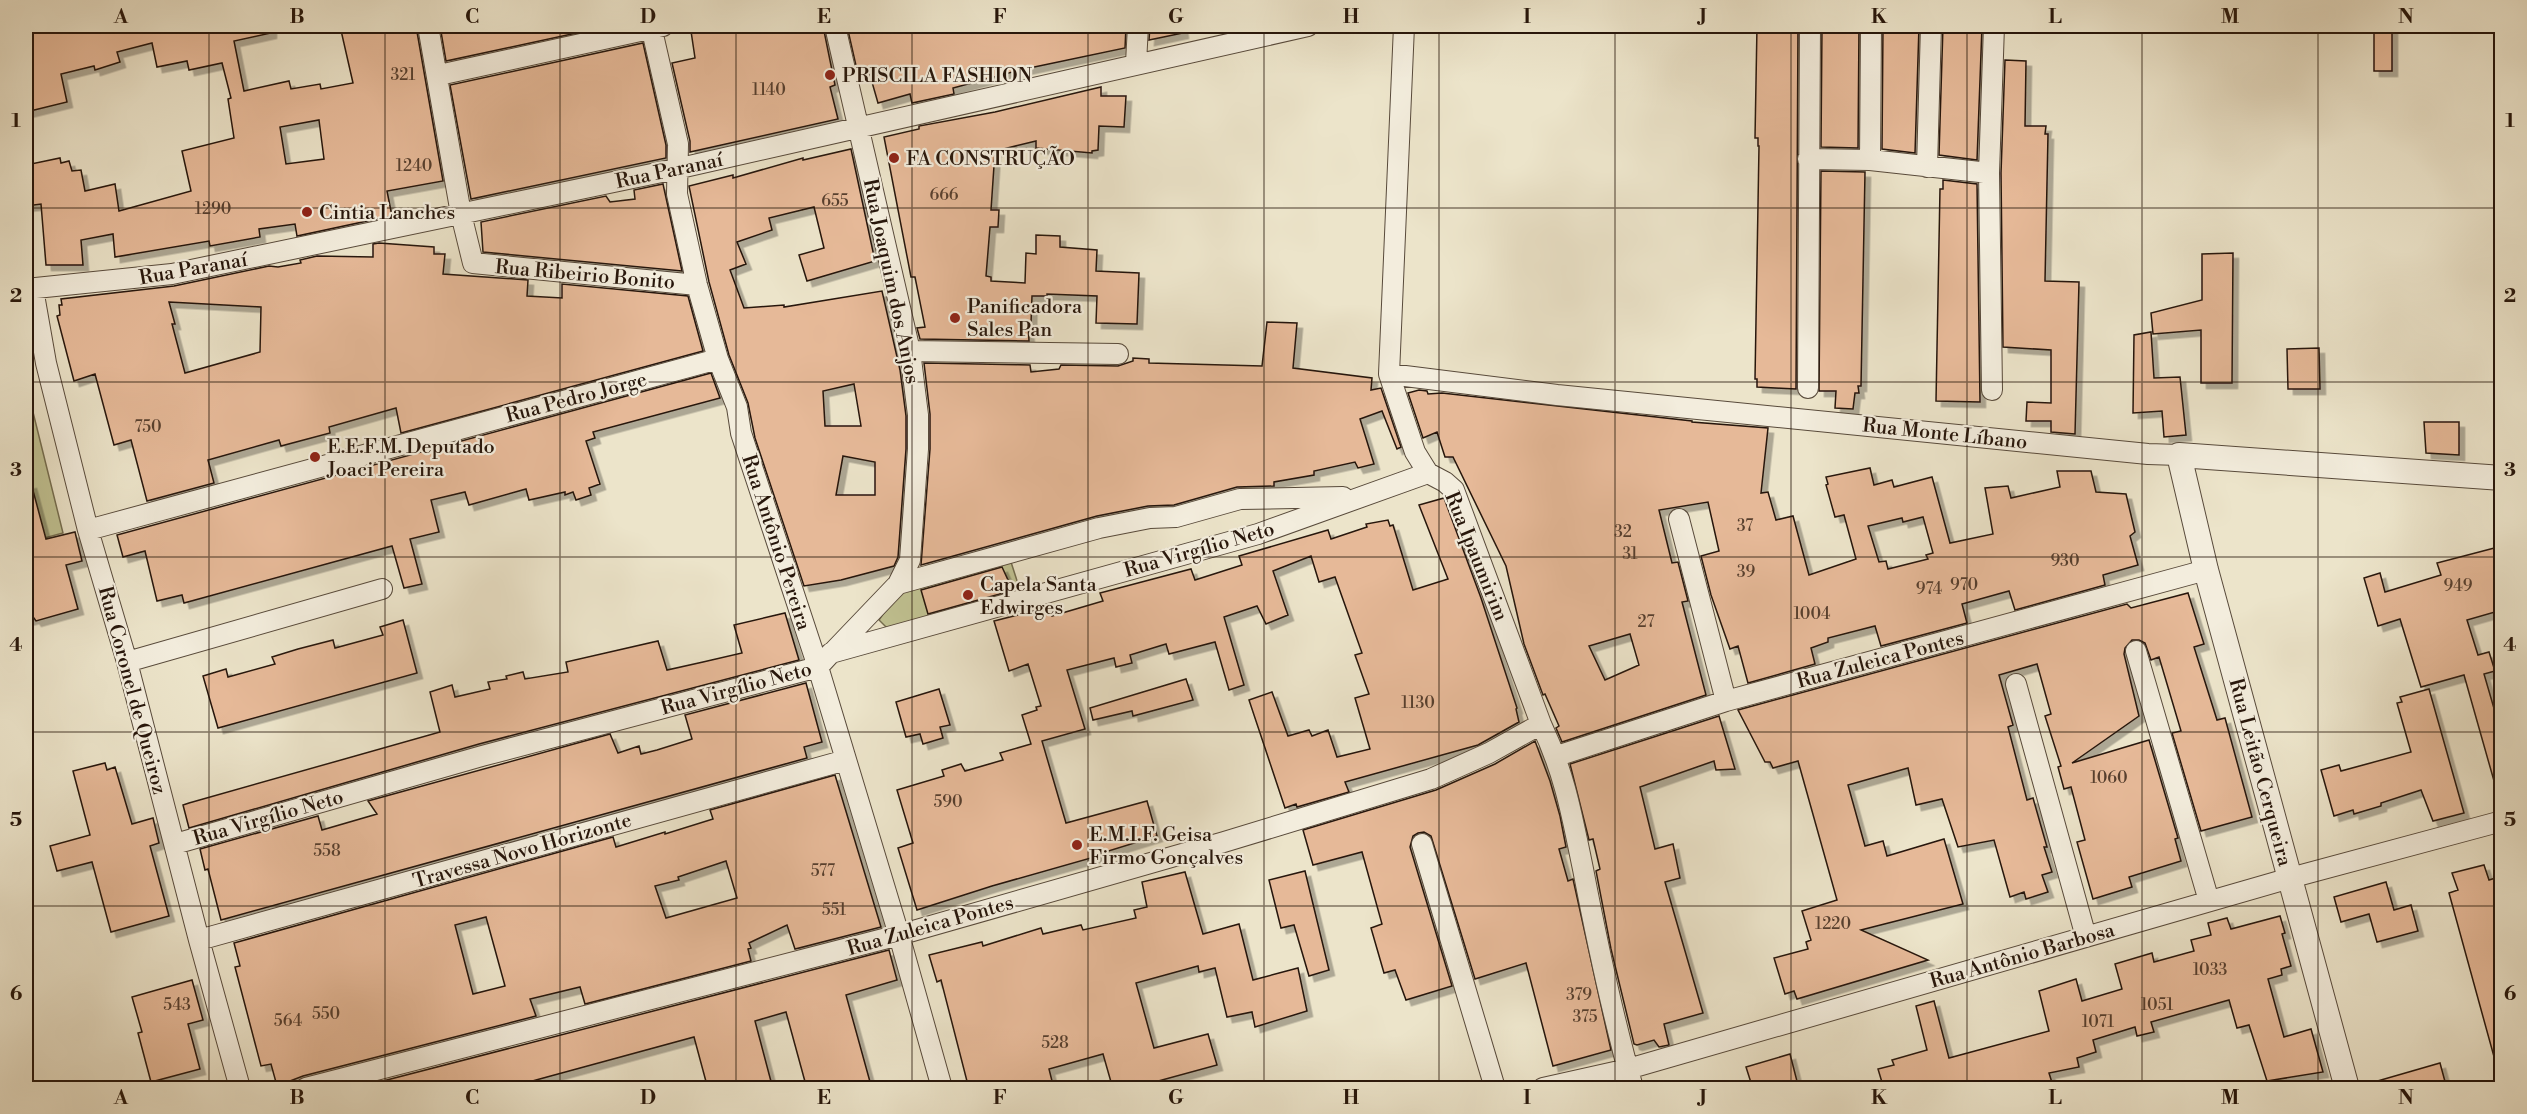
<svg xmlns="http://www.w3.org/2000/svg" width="2527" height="1114" viewBox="0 0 2527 1114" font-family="'Libre Bodoni',serif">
	<defs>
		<filter id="shadow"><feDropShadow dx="5.5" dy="5.5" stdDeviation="0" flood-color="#0004"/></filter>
	</defs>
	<rect width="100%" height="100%" fill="#ece4ca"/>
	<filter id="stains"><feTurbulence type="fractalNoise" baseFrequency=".00333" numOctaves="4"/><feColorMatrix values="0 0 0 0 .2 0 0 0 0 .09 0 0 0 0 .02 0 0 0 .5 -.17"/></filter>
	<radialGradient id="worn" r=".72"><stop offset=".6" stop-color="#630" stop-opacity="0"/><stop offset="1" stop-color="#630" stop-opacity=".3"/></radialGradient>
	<path fill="#c0c191" stroke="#746c4e" stroke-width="1.5" d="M26 384 63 533 26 543Z
		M1010 559 1020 590 887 628 879 620 902 586Z"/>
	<path fill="#e6b998" stroke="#27160b" stroke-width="1.5" fill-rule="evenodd" filter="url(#shadow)" d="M26 26H271V33L234 41 244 91 289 81 291 89 320 84 321 89 353 83 340 26H416L443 181 387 191 392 216 367 221 297 236 295 224 259 229 260 237 210 246 209 241 115 257 113 234 81 240 83 265H46L41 204 26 206V165L60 158 61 163 69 161 72 171 81 170 85 191 115 184 119 211 191 191 182 151 234 138 228 99 231 98 222 63 189 70 187 61 157 67 152 43 117 52 120 62 95 70 94 66 61 74 67 102 26 112ZM319 120 324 159 286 164 280 127Z
		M440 26H609L446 61Z
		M718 26H823L835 85 830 87 838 119 690 152V141L672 63 695 58 691 31Z
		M847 26H1126L1125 48 1020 70 953 88 954 94 912 103 910 94 878 103 868 68 857 70Z
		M1150 26H1182L1183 33 1149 40Z
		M1757 26H1798L1796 389 1757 387V379H1755L1759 146H1758V138H1755Z
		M1822 26H1859L1858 148 1821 147Z
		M1883 26H1919L1915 153 1882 149Z
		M1943 26H1982L1977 160 1939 155Z
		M2374 26H2392V71H2374Z
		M643 43 666 145V158L471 199 450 85Z
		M2005 60 2026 61 2025 126H2046L2045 134H2048L2045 281 2079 282 2075 434 2051 432V421H2026L2027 402 2051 403V350L2003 347 2001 173Z
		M1101 87V96H1126L1124 127 1099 126 1098 150 1092 151V153L1036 148V141L995 151 991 210H999L998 227H990L986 276 991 277V281L1025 283 1026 253 1036 254V235L1060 236V247L1097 250 1096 271 1139 273 1137 324 1096 323 1097 296 1047 294V296H1032L1031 323H1028L1029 341 920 339 917 328 925 327 915 277H911L884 137 919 129V126L995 112Z
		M851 149 875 261 807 281 799 255 824 248 814 207 769 218 772 230 737 242 746 264 730 270 744 308 784 305V307L882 291 900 370 906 416V449L898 557 894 566 841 580 804 586 755 438 748 403 729 355 709 282 689 186 733 175V178L803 158V160ZM854 384 861 426H825L823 391ZM843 456 875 462V495H836Z
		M1821 171 1865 172 1861 386H1858L1859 393H1855L1853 409 1835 408 1836 391H1819Z
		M1943 180 1977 184 1980 402 1936 401 1940 189H1943Z
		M663 184 682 271 483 252 481 222 606 196 610 202 635 199 634 190Z
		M379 243 434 247V254H445L443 274 528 280 527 296 562 298V284L688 296 703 351 401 433 396 408 329 427 330 433 281 446 279 440 208 460 214 483 147 501 131 440 114 445 95 374 74 381 57 316 60 315 59 305H62L61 299 174 286 269 266 278 267 301 263 300 260 317 256 373 257V244ZM169 302 261 307 260 352 185 373 172 324H175Z
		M2233 253 2232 383H2201V330L2153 334 2151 313 2202 300V254Z
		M1267 322 1297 323 1293 368 1372 378 1371 390 1381 388 1401 447 1397 449 1382 411 1360 419 1374 464 1358 468 1355 462 1314 471V475L1274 482V486L1237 487 1174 505 1148 506 1097 516 921 565 930 449V414L924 363 1030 365 1031 372 1059 369 1061 365 1118 366 1133 361V358L1149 359V363L1262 366Z
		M2151 332 2154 378 2180 377 2186 435 2164 437 2162 411 2133 413 2134 335Z
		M2319 348 2320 389H2288L2287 349Z
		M711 373 720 398 593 432 595 438 586 441 600 484 589 488 591 495 576 500 573 492 565 495V492L529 500 526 489 469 505 465 492 431 500 439 532 410 539 422 584 404 588 392 546 184 603 182 595 157 601 145 551 123 557 117 535Z
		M1419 390 1427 391 1428 394 1442 393 1692 421V422L1768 428 1761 493 1768 492 1776 520 1793 516 1809 575 1856 559 1844 515 1835 517 1826 485 1828 484 1826 477 1870 468 1874 485 1892 480 1894 487 1932 477 1950 543 1993 534 1985 488 2008 486 2011 498 2060 487 2057 471H2091L2096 492 2126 494 2135 532 2130 536 2138 565 2103 575 2105 585 2015 610 2009 591 1962 604 1967 623 1881 646 1875 626 1828 638V642L1811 648 1815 664 1748 683 1738 646 1730 649 1711 595 1701 556 1719 551 1708 502 1659 510 1672 563 1678 562 1688 601 1682 602 1706 695 1562 742 1556 728 1559 726 1545 694 1543 695 1524 644 1506 566 1453 457H1445L1437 432 1423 438 1408 393ZM1923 517 1933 553 1926 555 1928 559 1888 569 1886 561 1879 562 1868 526 1902 518 1903 522ZM1630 634 1639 665 1605 680 1589 646Z
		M2424 422H2459V455L2426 453Z
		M31 483 46 539 75 532 82 561 66 565 78 609 36 621 34 618 26 620V484Z
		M1444 498 1481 598 1517 708 1516 709 1519 722 1478 745 1345 782 1349 792 1297 807 1296 804 1285 808 1249 700 1272 692 1288 736 1309 730 1312 736 1328 730 1337 757 1370 749 1355 698 1369 694 1355 655 1362 653 1335 577 1319 582 1311 556 1273 571 1288 615 1266 624 1257 606 1224 617 1244 685 1229 690 1215 642 1169 654 1166 644 1130 655 1132 663 1116 667 1114 658 1067 670 1085 729 1042 741 1066 823 1147 801 1157 836 1105 852V854L992 886 917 910 898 848 913 843 897 790 944 776 942 770 961 764 965 771 1003 760 1000 753 1031 744 1022 715 1037 710 1036 707 1041 706 1028 664 1009 671 994 621 1049 607 1052 616 1103 601 1100 593 1191 569 1195 580 1242 565 1239 556 1328 530 1331 539 1367 527 1366 524 1388 520 1390 526 1393 525 1413 590 1448 579 1419 505Z
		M2502 546V610L2467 620 2478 655 2489 652 2495 671 2484 674 2502 736V787L2496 788 2464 675 2421 687 2400 619 2378 626 2364 578 2380 573 2385 592 2441 575 2437 563Z
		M1002 567 1008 580 1007 592 928 614 921 590Z
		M2188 593 2204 644 2194 647 2217 720 2225 718 2252 817 2201 831 2172 733 2181 731 2159 657 2151 660 2145 643 2139 640H2132L2125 648 2124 654 2139 716 2072 763 2149 740 2178 838 2175 839 2181 861 2129 877 2132 887 2093 899 2077 842 2085 840 2071 787 2064 789 2058 767 2061 766 2045 716 2051 714 2037 664 1999 675 2013 725 2008 727 2027 800 2033 798 2047 847H2044L2052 872 2042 875 2048 892 2026 899 2024 892 2010 897 1994 840 1958 847 1942 799 1916 805 1908 768 1848 785 1865 846 1883 841 1887 856 1944 839 1963 904 1861 930 1928 960 1797 999 1794 991 1785 994 1774 958 1808 949 1806 942 1811 940 1802 911 1837 900 1798 761 1773 768 1770 762H1765L1738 710 2127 604 2131 608Z
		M785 613 799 660 479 744 189 828 183 805 189 803 440 732 430 692 452 685 455 697 490 689 488 682 507 679 506 676 523 672 525 679 568 672 566 662 658 641 667 670 703 662 742 653 734 625Z
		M403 620 417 673 218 728 203 676 226 669 228 677 275 664 272 657 298 649 333 640 335 648 383 635 380 627Z
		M1186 679 1193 700 1133 716 1132 711 1093 720 1090 708Z
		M806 683 822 742 804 747 807 758 221 920 208 869 205 870 200 849 318 816 322 830 377 814 368 801 610 734 618 753 639 746 641 754 657 750 692 739 685 715Z
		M939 689 950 725 940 727 943 738 923 744 920 734 906 737 896 702Z
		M2429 689 2464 813 2433 821 2421 790 2381 803V806L2354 814 2353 810 2334 816 2321 770 2339 765 2341 771 2411 752 2397 703 2402 702 2400 697Z
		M1719 716 1735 769 1716 770 1714 761 1640 787 1655 849 1673 844 1680 878 1665 882 1703 1013 1664 1024 1669 1045 1659 1047 1654 1040 1637 1045 1634 1044 1611 949 1596 871 1600 869 1593 839 1589 840 1570 764Z
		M1535 741 1550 781 1560 816 1566 847 1559 849 1568 881 1573 879 1611 1050 1553 1066 1526 963 1475 979 1431 836 1424 832 1418 833 1413 836 1410 847 1452 986 1406 1000 1395 970 1384 973 1371 928 1382 924 1362 852 1313 865 1303 830 1436 790 1495 764Z
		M105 763 107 770 115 767 132 824 153 818 159 843 150 846 169 916 111 932 92 862 57 871 50 846 90 835 73 771Z
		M835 775 881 927 795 949 787 925 749 943 751 948 748 949 751 961 585 1004 580 987 530 999 536 1016 303 1076 277 1086 271 1064 261 1066 235 967 240 966 234 943 613 837 616 847 665 832V834L713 819 710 810ZM726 861 737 898 666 918 655 886 679 880 678 877ZM486 917 505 986 473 994 455 925Z
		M2484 865 2489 880 2502 876V1063L2496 1064 2449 893 2458 890 2452 873Z
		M1305 871 1329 970 1309 976 1294 925 1281 928 1269 880Z
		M1185 872 1203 934 1239 924 1253 980 1298 968 1307 1011 1255 1027 1252 1012 1227 1017 1215 968 1199 972 1198 966 1136 983 1154 1048 1208 1034 1217 1065 1129 1089H1113L1103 1054 1049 1069 1054 1089H1000L999 1083 980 1089H969L941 980 937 982 929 955 982 942 983 946 1041 928 1043 934 1081 925 1083 930 1136 918 1134 910 1147 907 1142 882Z
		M2386 882 2394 910 2411 905 2418 931 2377 942 2369 914 2341 922 2334 897Z
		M2280 916 2285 933 2282 934 2291 966 2281 969 2282 975 2268 979 2284 1037 2311 1029 2323 1072 2267 1081 2249 1025 2237 1028 2229 1000 2151 1022 2154 1032 2137 1036 2135 1027 2093 1040 2096 1052 2077 1058 2079 1067 2049 1073 2054 1089H1884L1878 1069 1894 1065 1892 1060 1927 1050 1916 1006 1934 1001 1949 1058 2049 1031 2039 991 2076 979 2082 1001 2122 989 2115 964 2152 953 2154 962 2194 951 2191 940 2211 935 2208 923 2227 918 2231 929Z
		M889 950 897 980 846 995 872 1089H807L786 1012 755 1021 773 1089H708L694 1037 503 1089H352Z
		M192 980 203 1020 188 1024 200 1069 151 1082 138 1033 142 1032 132 997Z
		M1790 1054 1799 1089H1753L1746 1067Z
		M2440 1063 2447 1089H2368L2367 1084Z"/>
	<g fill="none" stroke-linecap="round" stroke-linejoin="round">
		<defs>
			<path id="minor" d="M428 26 461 214 473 263 697 285
				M651 26 678 144 677 194 697 285 718 359 737 407 741 433 818 667 899 935 942 1088
				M1404 26 1389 374 1415 452 1428 473 1445 482 1454 490 1541 724C1565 774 1572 816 1583 869 1597 942 1613 1017 1633 1088
				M1136 63 1138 26
				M439 75 663 26
				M1808 159 1870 160 1989 173
				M1870 160 1871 26
				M1927 167 1931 26
				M26 289 172 274 676 169 1308 26
				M33 289 46 363 88 530 127 662 199 940 240 1088
				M910 351 1118 354
				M1389 374 1557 395 2148 454 2179 455
				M1808 388 1810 26
				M1992 390 1989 173 1994 26
				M1679 519 1726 701
				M88 530 718 359
				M898 584 1099 528 1150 518 1176 517 1240 499 1343 497
				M2136 651 2209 901
				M832 653 898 584 910 560 918 449V415L910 351 835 26
				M127 662 382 589
				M2016 684 2086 937
				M1557 756 1726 701 2206 570
				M175 844 482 756 818 667 831 653 1258 534 1428 473
				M1422 844 1495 1088
				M199 940 846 760
				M306 1088 899 935 1224 842 1431 779 1489 753 1541 724
				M1543 1088 1628 1069 2290 878 2502 821"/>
			<path id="tertiary" d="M2347 1088 2206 570 2179 455 2502 478"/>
		</defs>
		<use href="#minor" stroke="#584a3b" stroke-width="22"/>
		<use href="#tertiary" stroke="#584a3b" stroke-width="26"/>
		<use href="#minor" stroke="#f3eddd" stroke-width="20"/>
		<use href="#tertiary" stroke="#f3eddd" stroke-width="24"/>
	</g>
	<path fill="none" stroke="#27160b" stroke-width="1.5" stroke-opacity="0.55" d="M209 26V1088M385 26V1088M560 26V1088M736 26V1088M912 26V1088M1088 26V1088M1264 26V1088M1439 26V1088M1615 26V1088M1791 26V1088M1967 26V1088M2142 26V1088M2318 26V1088M26 208H2502M26 382H2502M26 557H2502M26 732H2502M26 906H2502"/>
	<g fill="#8f2418" stroke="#f3eddd" stroke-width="2">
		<circle cx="830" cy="75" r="6"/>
		<circle cx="894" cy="158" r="6"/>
		<circle cx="307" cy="212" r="6"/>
		<circle cx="955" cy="318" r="6"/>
		<circle cx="315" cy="457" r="6"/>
		<circle cx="968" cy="595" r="6"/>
		<circle cx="1077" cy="845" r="6"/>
	</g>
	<g text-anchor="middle" stroke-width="4.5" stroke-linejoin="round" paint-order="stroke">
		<g font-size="16" fill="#573f2e">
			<text x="403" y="80">321</text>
			<text x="769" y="95">1140</text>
			<text x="414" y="171">1240</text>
			<text x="944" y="200">666</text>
			<text x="835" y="206">655</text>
			<text x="213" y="214">1290</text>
			<text x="148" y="432">750</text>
			<text x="1745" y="531">37</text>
			<text x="1623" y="537">32</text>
			<text x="1630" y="559">31</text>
			<text x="2065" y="566">930</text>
			<text x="1746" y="577">39</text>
			<text x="1964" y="590">970</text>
			<text x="2458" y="591">949</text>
			<text x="1929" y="594">974</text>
			<text x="1812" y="619">1004</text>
			<text x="1646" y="627">27</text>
			<text x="1418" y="708">1130</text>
			<text x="2109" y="783">1060</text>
			<text x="948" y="807">590</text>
			<text x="327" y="856">558</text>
			<text x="823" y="876">577</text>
			<text x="834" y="915">551</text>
			<text x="1833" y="929">1220</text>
			<text x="2210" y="975">1033</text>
			<text x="1579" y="1000">379</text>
			<text x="177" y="1010">543</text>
			<text x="2157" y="1010">1051</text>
			<text x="326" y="1019">550</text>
			<text x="1585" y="1022">375</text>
			<text x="288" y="1026">564</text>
			<text x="2098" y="1027">1071</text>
			<text x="1055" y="1048">528</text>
		</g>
		<g font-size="20" fill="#27160b" stroke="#f3eddd" text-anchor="start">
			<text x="842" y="82">PRISCILA FASHION</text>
			<text x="906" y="165">FA CONSTRUÇÃO</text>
			<text x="319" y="219">Cintia Lanches</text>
			<text x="967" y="313">Panificadora<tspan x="967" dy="23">Sales Pan</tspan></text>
			<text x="327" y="453">E.E.F.M. Deputado<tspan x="327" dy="23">Joaci Pereira</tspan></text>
			<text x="980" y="591">Capela Santa<tspan x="980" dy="23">Edwirges</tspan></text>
			<text x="1089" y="841">E.M.I.F. Geisa<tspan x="1089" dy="23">Firmo Gonçalves</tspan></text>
		</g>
		<g font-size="20" fill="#27160b" stroke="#f3eddd">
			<text transform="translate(669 170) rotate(-12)" y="7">Rua Paranaí</text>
			<text transform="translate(193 268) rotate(-10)" y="7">Rua Paranaí</text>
			<text transform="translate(585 274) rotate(5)" y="7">Rua Ribeirio Bonito</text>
			<text transform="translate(892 281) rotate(78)" y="7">Rua Joaquim dos Anjos</text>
			<text transform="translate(576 397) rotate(-15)" y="7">Rua Pedro Jorge</text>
			<text transform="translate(1945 433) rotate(6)" y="7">Rua Monte Líbano</text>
			<text transform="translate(777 542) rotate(72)" y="7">Rua Antônio Pereira</text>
			<text transform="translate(1199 549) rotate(-16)" y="7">Rua Virgílio Neto</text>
			<text transform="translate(1477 556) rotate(68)" y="7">Rua Ipaumirim</text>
			<text transform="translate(1880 659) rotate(-15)" y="7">Rua Zuleica Pontes</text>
			<text transform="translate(736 688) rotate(-15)" y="7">Rua Virgílio Neto</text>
			<text transform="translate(133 690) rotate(75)" y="7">Rua Coronel de Queiroz</text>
			<text transform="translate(2261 772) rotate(75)" y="7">Rua Leitão Cerqueira</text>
			<text transform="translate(268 817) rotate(-16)" y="7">Rua Virgílio Neto</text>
			<text transform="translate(522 850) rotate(-16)" y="7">Travessa Novo Horizonte</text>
			<text transform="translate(930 925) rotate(-16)" y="7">Rua Zuleica Pontes</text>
			<text transform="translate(2022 955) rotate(-16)" y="7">Rua Antônio Barbosa</text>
		</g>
	</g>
	<rect width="2527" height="1114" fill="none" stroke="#ece4ca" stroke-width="66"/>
	<rect x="33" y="33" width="2461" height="1048" fill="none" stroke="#27160b" stroke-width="2"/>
	<g font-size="20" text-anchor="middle" font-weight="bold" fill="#27160b">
		<text x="121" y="23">A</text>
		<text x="297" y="23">B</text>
		<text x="472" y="23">C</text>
		<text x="648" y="23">D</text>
		<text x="824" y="23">E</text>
		<text x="1000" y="23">F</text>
		<text x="1176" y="23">G</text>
		<text x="1351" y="23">H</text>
		<text x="1527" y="23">I</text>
		<text x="1703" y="23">J</text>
		<text x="1879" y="23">K</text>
		<text x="2055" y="23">L</text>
		<text x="2230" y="23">M</text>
		<text x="2406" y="23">N</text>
		<text x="16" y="127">1</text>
		<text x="2510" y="127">1</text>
		<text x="16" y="302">2</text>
		<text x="2510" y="302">2</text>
		<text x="16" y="476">3</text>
		<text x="2510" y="476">3</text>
		<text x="16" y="651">4</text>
		<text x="2510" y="651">4</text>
		<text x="16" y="826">5</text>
		<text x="2510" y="826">5</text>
		<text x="16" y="1000">6</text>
		<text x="2510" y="1000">6</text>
		<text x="121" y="1104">A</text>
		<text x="297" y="1104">B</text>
		<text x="472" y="1104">C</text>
		<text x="648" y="1104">D</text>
		<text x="824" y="1104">E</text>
		<text x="1000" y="1104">F</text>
		<text x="1176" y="1104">G</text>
		<text x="1351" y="1104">H</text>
		<text x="1527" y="1104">I</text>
		<text x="1703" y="1104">J</text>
		<text x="1879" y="1104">K</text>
		<text x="2055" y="1104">L</text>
		<text x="2230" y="1104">M</text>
		<text x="2406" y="1104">N</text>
	</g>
	<rect width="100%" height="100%" filter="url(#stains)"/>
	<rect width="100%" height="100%" fill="url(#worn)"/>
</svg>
